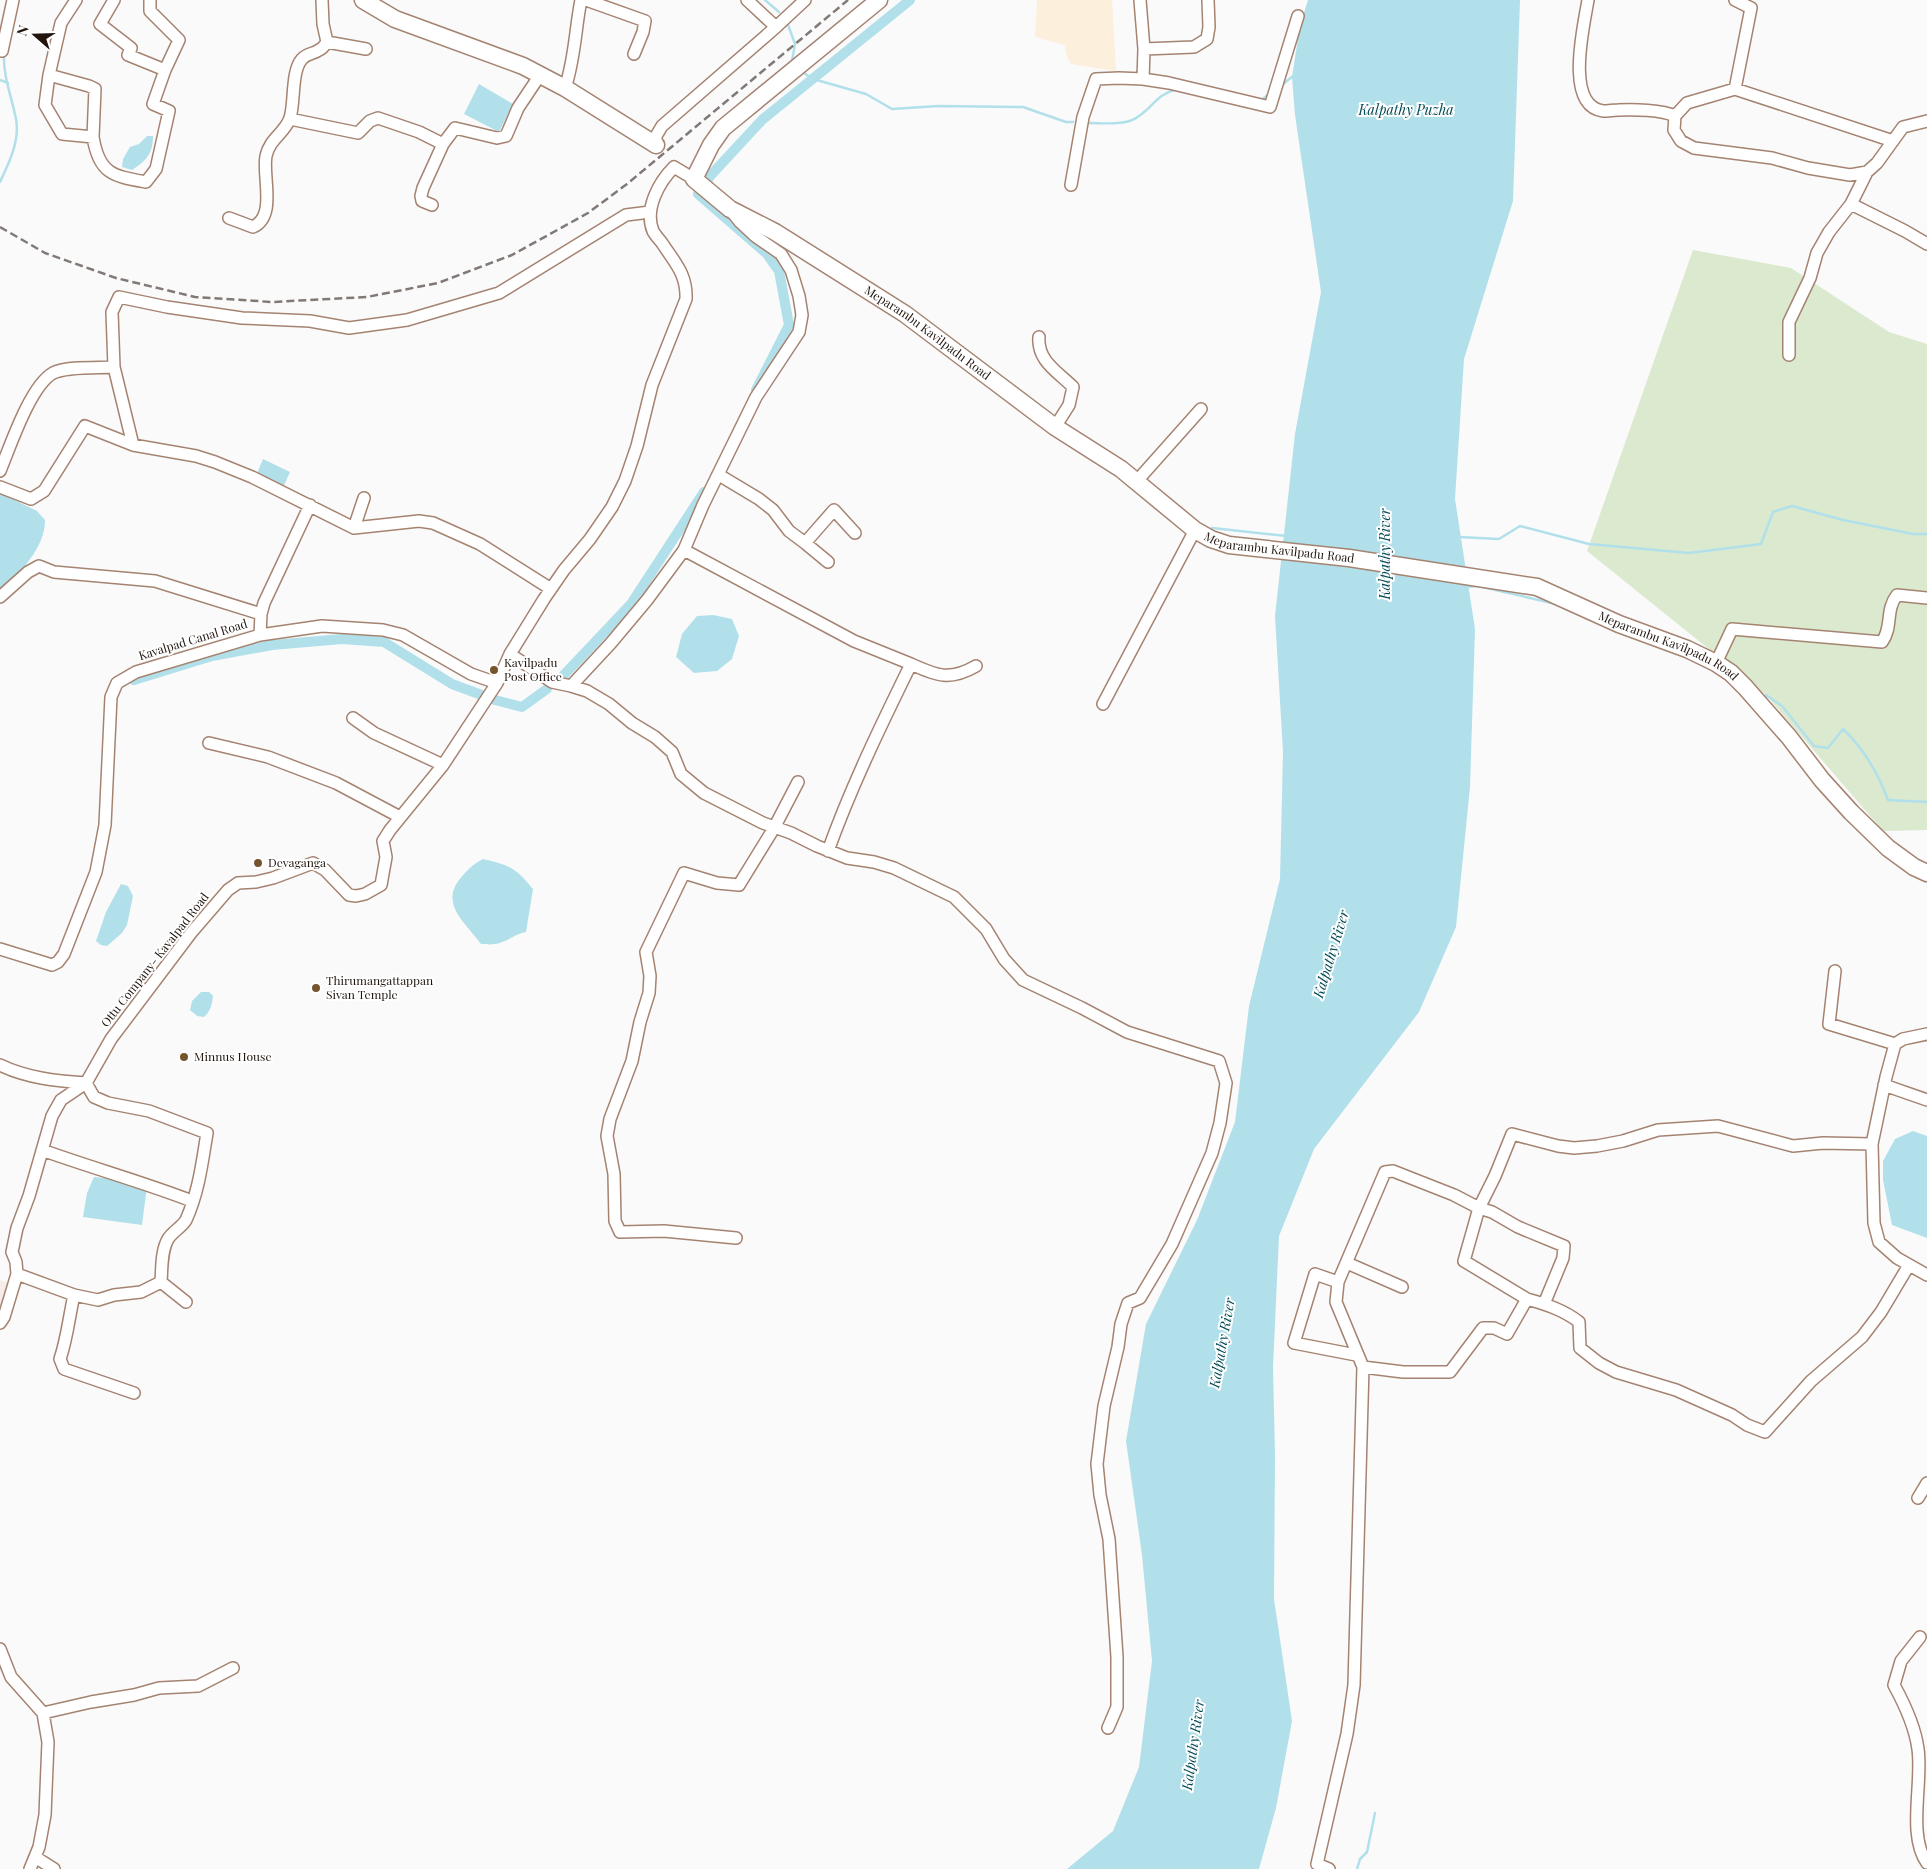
<svg xmlns="http://www.w3.org/2000/svg" width="1927" height="1869" viewBox="0 0 1927 1869" font-family="'Playfair Display',serif">
	<rect width="100%" height="100%" fill="#fafafa"/>
	<path fill="#f6ede8" d="M0 1280 11 1284 0 1313Z"/>
	<path fill="#fcefdb" d="M1037 0H1112L1116 71 1071 64 1067 57 1065 45 1035 37Z"/>
	<path fill="#dbe9cf" d="M1693 250 1791 268 1889 332 1927 344V830L1883 831 1766 695 1587 551Z"/>
	<path fill="#b1e0eb" d="M1308 0H1520L1513 201 1464 359 1455 499 1475 629 1470 787 1456 927 1419 1012 1314 1149 1279 1236 1273 1367 1275 1455 1274 1599 1292 1721 1276 1808 1259 1869H1067L1113 1831 1139 1767 1152 1661 1142 1555 1126 1441 1146 1324 1197 1220 1235 1122 1249 1006 1280 879 1283 752 1275 616 1295 434 1321 292 1295 115 1292 77 1300 25Z
		M479 84 513 104 499 132 464 114Z
		M147 136H153C153 154 146 161 132 170L122 167 123 159 130 147 139 144Z
		M263 459 290 472 282 490 255 478Z
		M0 493 37 511 45 520C45 549 19 573 0 592Z
		M713 615 732 619 739 636 732 659 717 671 694 673 676 657 682 634 697 616Z
		M483 859C509 865 516 868 533 889L526 932C514 934 506 943 494 944 490 945 486 944 481 944 467 924 440 905 459 880 466 871 473 864 483 859Z
		M121 884 128 886 133 896 127 925 122 933 107 946 101 945 96 941 106 912Z
		M201 992H209L213 996C212 1004 211 1011 204 1017L197 1016 190 1010 192 1001Z
		M1913 1131 1927 1136V1238L1892 1225 1883 1180V1161L1895 1139Z
		M94 1177 123 1180 147 1186 142 1225 83 1217 87 1193Z"/>
	<g fill="none" stroke-linecap="round" stroke-linejoin="round">
		<path stroke="#b1e0eb" stroke-width="2.5" d="M765 0 779 12
			M787 22 795 44 792 61 794 63
			M801 71 813 79 866 94 892 109 938 106 1023 107 1066 122H1073
			M0 80 8 83
			M1282 85 1293 76
			M1260 101 1269 94
			M1089 123C1104 123 1127 126 1139 116 1155 105 1156 95 1177 89
			M0 182C9 163 20 141 16 119 12 98 3 76 4 55
			M1212 528 1287 536
			M1459 537 1499 539 1520 526 1589 544 1689 553 1761 544 1773 512 1792 506 1843 520 1913 534H1927
			M1466 587 1478 586 1556 604
			M1765 699 1766 695 1782 706 1814 746 1828 748 1843 729C1864 749 1878 773 1888 800L1927 802
			M1357 1869 1360 1859 1367 1852 1375 1813"/>
		<path stroke="#b1e0eb" stroke-width="10" d="M756 390 789 325 779 271 767 254 698 194 711 175 763 119 910 0
			M562 677 631 604 704 492
			M134 680 212 656 272 645 342 639 384 642 452 684 495 700 522 707 547 689"/>
		<defs>
			<path id="street" d="M150 0V11L179 40 165 70
				M586 0 645 21 643 32 634 54
				M747 0 776 27
				M1588 0C1584 25 1564 106 1603 111 1608 111 1614 110 1618 110 1634 109 1662 110 1675 116L1674 130 1681 141 1694 148 1772 158 1808 168 1850 175 1867 172 1877 163 1903 127 1927 121
				M327 42 366 49
				M1144 49 1194 47 1207 39 1209 27 1208 0
				M0 50 2 51 13 0
				M49 75 89 86 95 89 93 137 62 134 45 105 49 75 61 23 76 0
				M1143 79 1169 83 1270 107 1298 16
				M565 88C575 59 575 30 581 0
				M1735 89 1751 8 1735 0
				M1675 116 1687 103 1735 89 1893 141
				M290 119 358 133 370 121 378 118 419 132 443 144
				M93 137C99 174 113 176 146 182L156 169 169 111 153 104 165 70 128 55 131 48 100 24 114 0
				M656 145V136L662 126 776 27 805 0
				M1071 185 1083 117 1096 79 1119 78 1143 79 1144 49 1140 0
				M1851 204 1905 231 1927 244
				M432 205 422 201 421 196 423 188 443 144 455 128 497 138 506 136 518 108 540 75
				M732 212 740 222 755 236 781 254 791 270 799 296 802 315 799 332 756 397 703 505 684 550 647 600 611 643 571 686 587 691 609 704 632 723 655 737 672 752 681 774 704 793 763 823 791 833 817 846 847 858 874 862 894 868 954 897 986 929 1004 959 1023 980 1082 1008 1127 1032 1219 1061 1226 1083 1220 1123 1212 1153 1172 1244 1140 1298 1128 1303 1121 1324 1118 1347 1104 1406 1097 1464 1100 1495 1109 1539 1117 1657V1707L1108 1728
				M229 218 253 227C277 216 262 176 266 156 270 138 285 133 290 118 295 102 291 71 302 59 307 53 314 54 319 50 322 49 325 45 327 42L323 24 322 0
				M1039 337C1037 361 1058 372 1073 387L1069 405 1055 427
				M1789 355V322L1810 278 1817 253 1829 232 1851 204 1867 172
				M133 445 114 367 112 312 119 297 167 307 242 318 310 321 349 328 407 320 499 293 626 215 650 212
				M0 471C10 447 30 386 53 373 67 366 98 368 114 367
				M719 475 759 499 773 510 789 531 805 543 834 510 855 533
				M1136 482 1201 409
				M0 487 31 499 44 491 85 426 133 445 196 456 215 462 252 477 354 528 419 521 433 523 480 544 551 589
				M354 528 364 498
				M805 543 828 562
				M684 550 854 641 911 664
				M0 597 28 572 39 566 54 572 155 581 261 614
				M260 635 261 614 264 603 310 505
				M510 654 552 682 571 686
				M1716 663 1732 629 1882 642C1893 627 1885 610 1897 595L1927 598
				M1103 704 1195 530
				M353 718 374 733 443 765
				M209 743 268 757 336 783 400 817
				M828 851C851 787 881 725 911 664 937 676 950 681 976 666
				M0 949 52 965 58 962 64 954 96 872 105 825 111 697 117 683 136 672 260 635 322 626 383 630 403 635 471 674 497 683
				M1835 971 1829 1024 1895 1044
				M1927 1034 1903 1039 1895 1044 1886 1077 1872 1144 1874 1223 1879 1242 1897 1258 1927 1275
				M0 1065C27 1078 56 1081 86 1083L94 1097 108 1103 149 1111 207 1133C202 1163 199 1191 186 1220 182 1227 172 1232 168 1239 161 1251 162 1269 161 1282L141 1292 114 1295 98 1300 74 1295C69 1317 67 1339 60 1359L64 1369 134 1393
				M1884 1085 1927 1100
				M42 1150C92 1168 143 1182 192 1201
				M736 1238 664 1231 620 1232 615 1221 614 1174 607 1136 610 1119 632 1061 640 1022 649 993 650 976 646 952 684 873 717 883 739 885 774 828 798 782
				M1347 1263 1402 1287
				M17 1274 74 1295
				M161 1282 186 1302
				M1338 1282 1315 1274 1294 1343 1356 1355
				M1527 1299 1464 1261 1479 1208 1492 1212 1518 1227 1564 1246 1563 1258 1544 1304
				M0 1323 4 1317 17 1274 16 1262 12 1252 17 1228 29 1196 52 1116 61 1100 86 1083 111 1039 191 933 228 890 238 883 256 882 273 878 313 863 325 870 349 895 356 896 365 894 381 885 386 857 383 841 390 830 443 765 497 683 510 654 544 599 564 570 590 539 612 507 625 481 637 446 652 385 686 299C687 274 675 263 662 243 659 239 655 235 653 231 644 209 659 182 674 167L694 179
				M1363 1367 1403 1372H1450L1483 1328H1494L1507 1334 1527 1299C1545 1304 1564 1310 1579 1322L1580 1348 1599 1363 1616 1372 1676 1390 1732 1415 1747 1425 1765 1432 1811 1381 1862 1337 1881 1312 1909 1265
				M1918 1498 1927 1483
				M1920 1637 1901 1661 1894 1685C1905 1705 1915 1726 1918 1749 1923 1782 1907 1835 1927 1863
				M0 1649 11 1677 43 1713 48 1742 45 1815 39 1847 30 1869
				M43 1713 91 1702 134 1695 159 1688 198 1686 233 1668
				M35 1857 54 1869
				M1329 1869 1317 1864 1347 1734 1354 1685 1363 1367 1336 1302 1338 1282 1385 1172 1393 1171 1454 1195 1479 1208 1495 1176 1512 1134 1558 1146 1574 1148 1597 1146 1623 1141 1658 1130 1718 1126 1793 1146 1823 1143 1872 1144"/>
			<g id="secondary">
				<path d="M363 0 395 19 523 66 565 88 656 145"/>
				<path id="s1" d="M879 0 723 128 711 145 694 179 730 209 775 232 905 314 1055 427 1121 469 1195 530 1211 539 1229 545 1349 558 1537 587 1619 624 1687 649 1716 663 1731 673 1745 687 1789 737 1822 780 1851 812 1888 848 1914 867 1927 873"/>
			</g>
		</defs>
		<use href="#street" stroke="#a58371" stroke-width="14"/>
		<use href="#secondary" stroke="#a58371" stroke-width="19"/>
		<use href="#street" stroke="#fff" stroke-width="11"/>
		<use href="#secondary" stroke="#fff" stroke-width="16"/>
		<path stroke="#807975" stroke-width="2.5" stroke-dasharray="8 4" stroke-linecap="butt" d="M0 227 45 253 116 278 195 297 272 302 367 297 438 283 512 255 588 213 627 184 848 0"/>
	</g>
	<g fill="#76542c" stroke="#fff" stroke-width="2">
		<circle cx="494" cy="670" r="5"/>
		<circle cx="258" cy="863" r="5"/>
		<circle cx="316" cy="988" r="5"/>
		<circle cx="184" cy="1057" r="5"/>
	</g>
	<g text-anchor="middle" stroke-width="4" stroke-linejoin="round" paint-order="stroke">
		<g font-size="12" fill="#21150e" stroke="#fff">
			<text dy="4" stroke="none"><textPath href="#s1" startOffset="541">Meparambu Kavilpadu Road</textPath></text>
			<text dy="4" stroke="none"><textPath href="#s1" startOffset="961">Meparambu Kavilpadu Road</textPath></text>
			<text transform="translate(193 640) rotate(-17)" y="4">Kavalpad Canal Road</text>
			<text dy="4" stroke="none"><textPath href="#s1" startOffset="1366">Meparambu Kavilpadu Road</textPath></text>
			<text transform="translate(155 960) rotate(-52)" y="4">Ottu Company- Kavalpad Road</text>
		</g>
		<g font-size="12" fill="#21150e" stroke="#fff" text-anchor="start">
			<text x="504" y="667">Kavilpadu<tspan x="504" dy="14">Post Office</tspan></text>
			<text x="268" y="867">Devaganga</text>
			<text x="326" y="985">Thirumangattappan<tspan x="326" dy="14">Sivan Temple</tspan></text>
			<text x="194" y="1061">Minnus House</text>
		</g>
		<g font-size="14" font-style="italic" fill="#024a56" stroke="#fff">
			<text x="1406" y="115">Kalpathy Puzha</text>
			<text transform="translate(1385 554) rotate(-90)" y="5">Kalpathy River</text>
			<text transform="translate(1331 954) rotate(-73)" y="5">Kalpathy River</text>
			<text transform="translate(1222 1343) rotate(-80)" y="5">Kalpathy River</text>
			<text transform="translate(1193 1745) rotate(-82)" y="5">Kalpathy River</text>
		</g>
	</g>
	<g transform="translate(35 35) rotate(290)" stroke="#ffffff" stroke-width="4" paint-order="stroke">
	<path d="M0-4L9 19L0 12L-9 19Z" fill="#21150e"/>
	<text y="-8" font-size="14" font-weight="bold" text-anchor="middle" fill="#21150e">N</text>
	</g>
</svg>
